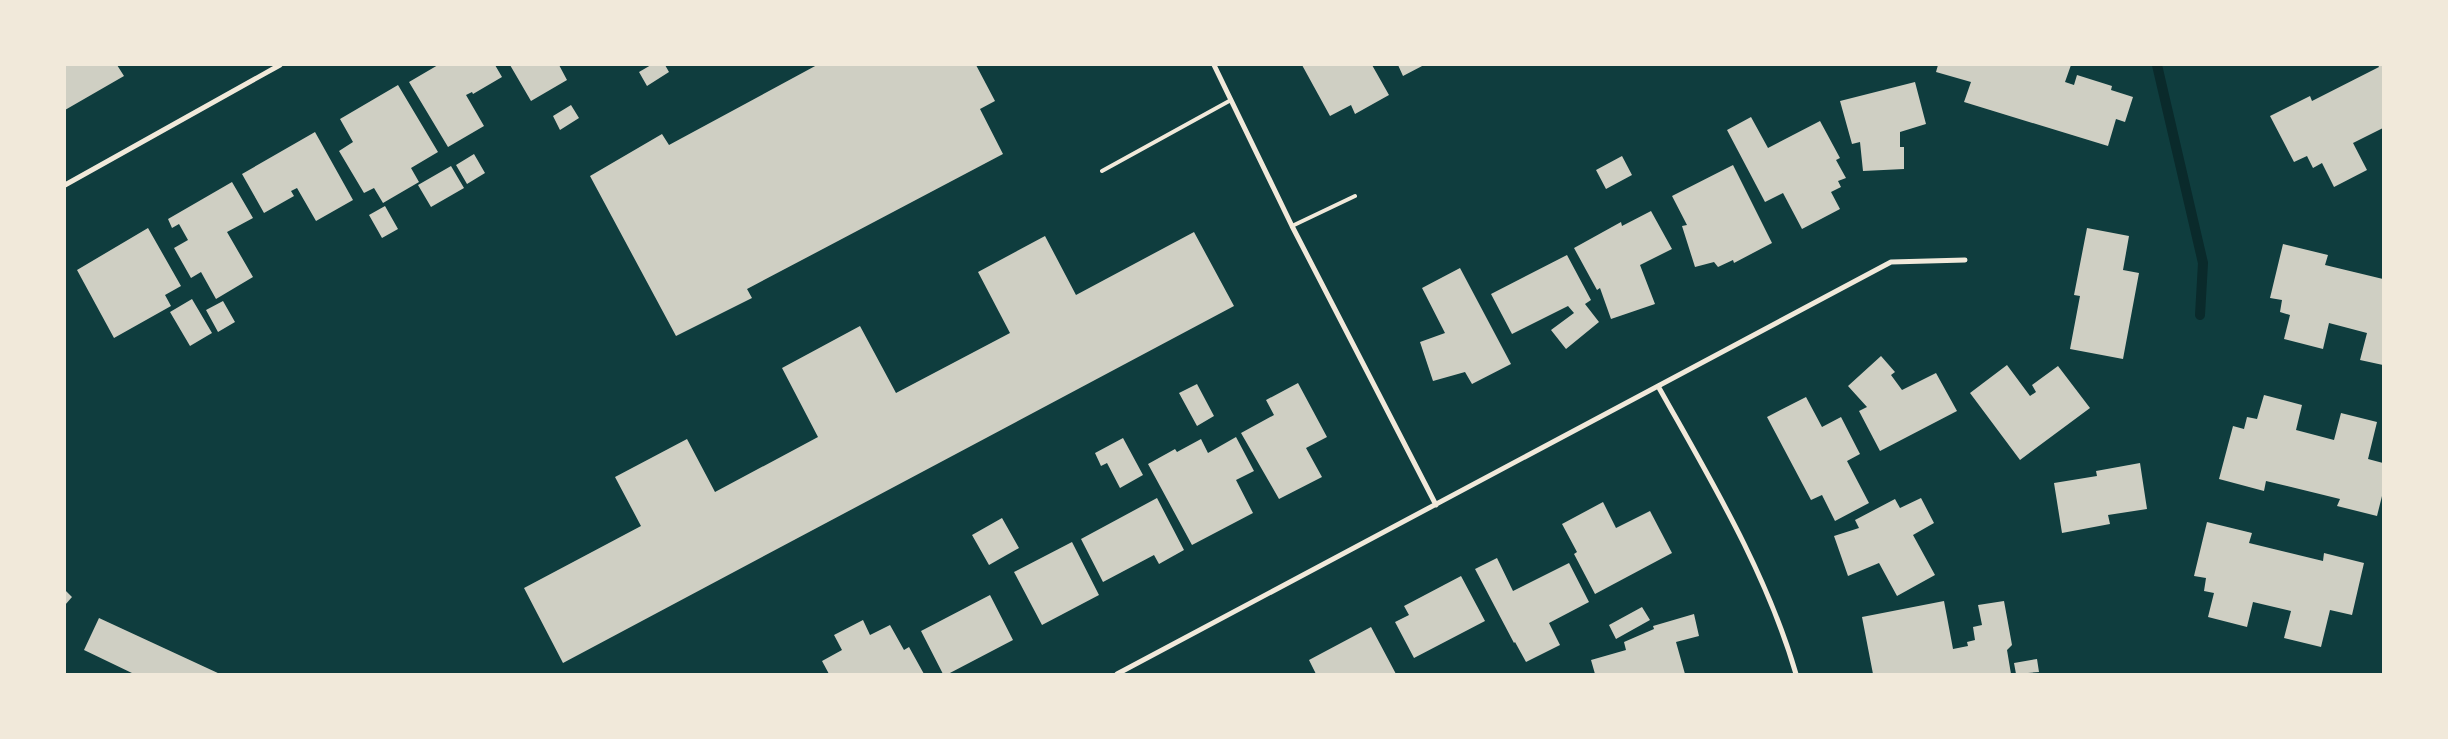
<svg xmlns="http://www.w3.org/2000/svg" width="2448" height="739" viewBox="0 0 2448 739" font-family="'Noto Sans',sans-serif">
	<rect width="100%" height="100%" fill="#0f3d3e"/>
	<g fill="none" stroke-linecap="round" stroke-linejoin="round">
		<path stroke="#0a2a2b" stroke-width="10" d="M2157 65 2203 263 2200 315"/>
	</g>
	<path fill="#cfcfc3" d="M65 65H117L124 76 65 110Z
		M438 65H495L502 77 473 94 472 92 466 95 484 126 448 147 409 82Z
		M510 65H559L567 80 531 101Z
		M651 65H665L669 72 647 86 639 72Z
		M817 65H976L995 101 980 109 1003 154 747 289 752 298 676 336 590 176 662 134 669 145Z
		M1302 65H1372L1389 95 1355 114 1351 105 1330 116Z
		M1398 65H1424L1403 76Z
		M1938 65H2071L2065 82 2074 85 2077 75 2112 86 2111 90 2133 97 2125 122 2116 119 2108 146 1964 102 1971 82 1936 72Z
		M2378 65H2383V128L2353 143 2367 170 2334 187 2322 163 2313 168 2307 156 2294 162 2270 116 2310 96 2312 101 2379 67Z
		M1915 82 1926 124 1900 132V147H1904V169L1863 171 1860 142 1852 144 1840 101Z
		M398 85 438 152 411 168 419 182 383 203 374 188 364 193 339 151 353 142 340 119Z
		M571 105 579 118 560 130 553 116Z
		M1751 117 1768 148 1820 121 1840 158 1836 160 1846 178 1838 181 1841 187 1831 192 1840 209 1802 229 1783 193 1765 202 1727 130Z
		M315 132 353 200 316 221 297 188 291 191 294 196 264 213 242 174Z
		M474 154 485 173 467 184 456 165Z
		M1622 156 1632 175 1606 189 1596 170Z
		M1733 165 1772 243 1734 263 1733 260 1718 267 1714 262 1695 267 1682 226 1687 225 1672 196Z
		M451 166 464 188 431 207 418 185Z
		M232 182 253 218 227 232 253 277 216 299 201 272 191 278 174 248 188 240 179 224 172 228 168 219Z
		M385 206 398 229 382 238 369 215Z
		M1651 211 1672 249 1640 265 1655 304 1611 319 1600 288 1597 290 1574 248 1621 222 1622 226Z
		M148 228 181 286 165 295 171 306 114 338 77 270Z
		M2087 228 2129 236 2123 270 2139 273 2123 359 2070 349 2080 296 2074 295Z
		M1194 232 1234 306 563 663 524 588 641 526 615 477 687 439 715 492 818 437 782 368 860 326 896 393 1010 333 978 272 1045 236 1076 295Z
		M2283 244 2328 255 2325 265 2383 279V365L2360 360 2367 333 2329 323 2323 349 2284 339 2290 315 2280 312 2282 300 2270 298Z
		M1567 255 1591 300 1585 304 1599 322 1566 349 1551 330 1574 313 1568 306 1512 334 1491 294Z
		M1460 268 1511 364 1472 384 1465 372 1433 381 1420 342 1445 333 1422 288Z
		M192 299 212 333 190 346 170 312Z
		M223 301 235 322 218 332 206 310Z
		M1881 356 1895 372 1891 375 1902 390 1936 373 1957 411 1880 451 1859 411 1867 407 1848 386Z
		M2007 365 2030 396 2036 392 2032 385 2058 366 2090 408 2020 460 1970 393Z
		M1298 383 1327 437 1306 448 1322 477 1279 499 1241 433 1274 415 1266 400Z
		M1197 384 1214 416 1197 426 1179 393Z
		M2264 395 2302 405 2296 430 2334 440 2341 413 2377 422 2368 459 2383 463V492L2377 516 2337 506 2340 499 2266 481 2264 491 2219 479 2233 426 2244 429 2247 417 2257 419Z
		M1806 397 1822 427 1841 417 1860 454 1847 461 1869 503 1835 521 1822 495 1811 500 1767 417Z
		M1236 437 1254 471 1236 480 1253 513 1192 545 1148 464 1175 449 1177 452 1201 439 1208 453Z
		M1123 438 1143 475 1120 488 1107 463 1101 466 1095 453Z
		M2140 463 2147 509 2108 515 2110 524 2062 533 2054 483 2097 476 2096 471Z
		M1157 498 1184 550 1159 564 1154 555 1103 582 1081 539Z
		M1921 498 1934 523 1913 535 1935 575 1897 596 1879 563 1848 576 1834 536 1859 528 1855 520 1895 499 1900 508Z
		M1603 502 1616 528 1650 511 1672 553 1595 594 1574 554 1577 552 1562 524Z
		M1002 518 1019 548 989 565 972 535Z
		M2207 522 2252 533 2249 543 2323 561 2324 553 2364 563 2352 615 2330 610 2321 647 2284 638 2291 611 2253 602 2247 627 2208 617 2214 593 2204 591 2206 578 2194 576Z
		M1072 542 1099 595 1042 625 1014 572Z
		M1497 558 1513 591 1569 563 1589 602 1549 623 1560 645 1526 662 1515 642 1514 643 1475 569Z
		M1461 576 1485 621 1414 658 1395 622 1409 615 1404 606Z
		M65 590 72 597 65 605Z
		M990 595 1013 640 948 674H943L921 631Z
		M1944 601 1953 649 1968 646 1967 642 1975 640 1973 627 1982 625 1978 605 2004 601 2012 645 2007 650 2011 674H1873L1862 617Z
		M1642 607 1650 620 1616 639 1609 625Z
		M1694 614 1699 636 1676 642 1685 674H1595L1591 660 1626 650 1624 642 1654 629 1653 626Z
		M99 618 220 674H134L84 650Z
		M863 620 870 635 890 625 904 650 909 647 924 674H829L822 661 842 650 834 635Z
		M1371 627 1396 674H1316L1309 660Z
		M2037 659 2039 672 2016 674 2014 663Z"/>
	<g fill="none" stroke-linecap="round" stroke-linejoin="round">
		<path stroke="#f1e9da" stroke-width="4" d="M1102 171 1231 100
			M1292 226 1355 196"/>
		<path stroke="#f1e9da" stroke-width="5" d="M1214 65 1292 226 1436 505
			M65 185 280 65
			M1658 386C1710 479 1766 571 1796 674
			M1117 674 1891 262 1965 260"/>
	</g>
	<rect width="2448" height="739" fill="none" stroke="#f1e9da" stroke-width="132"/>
</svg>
